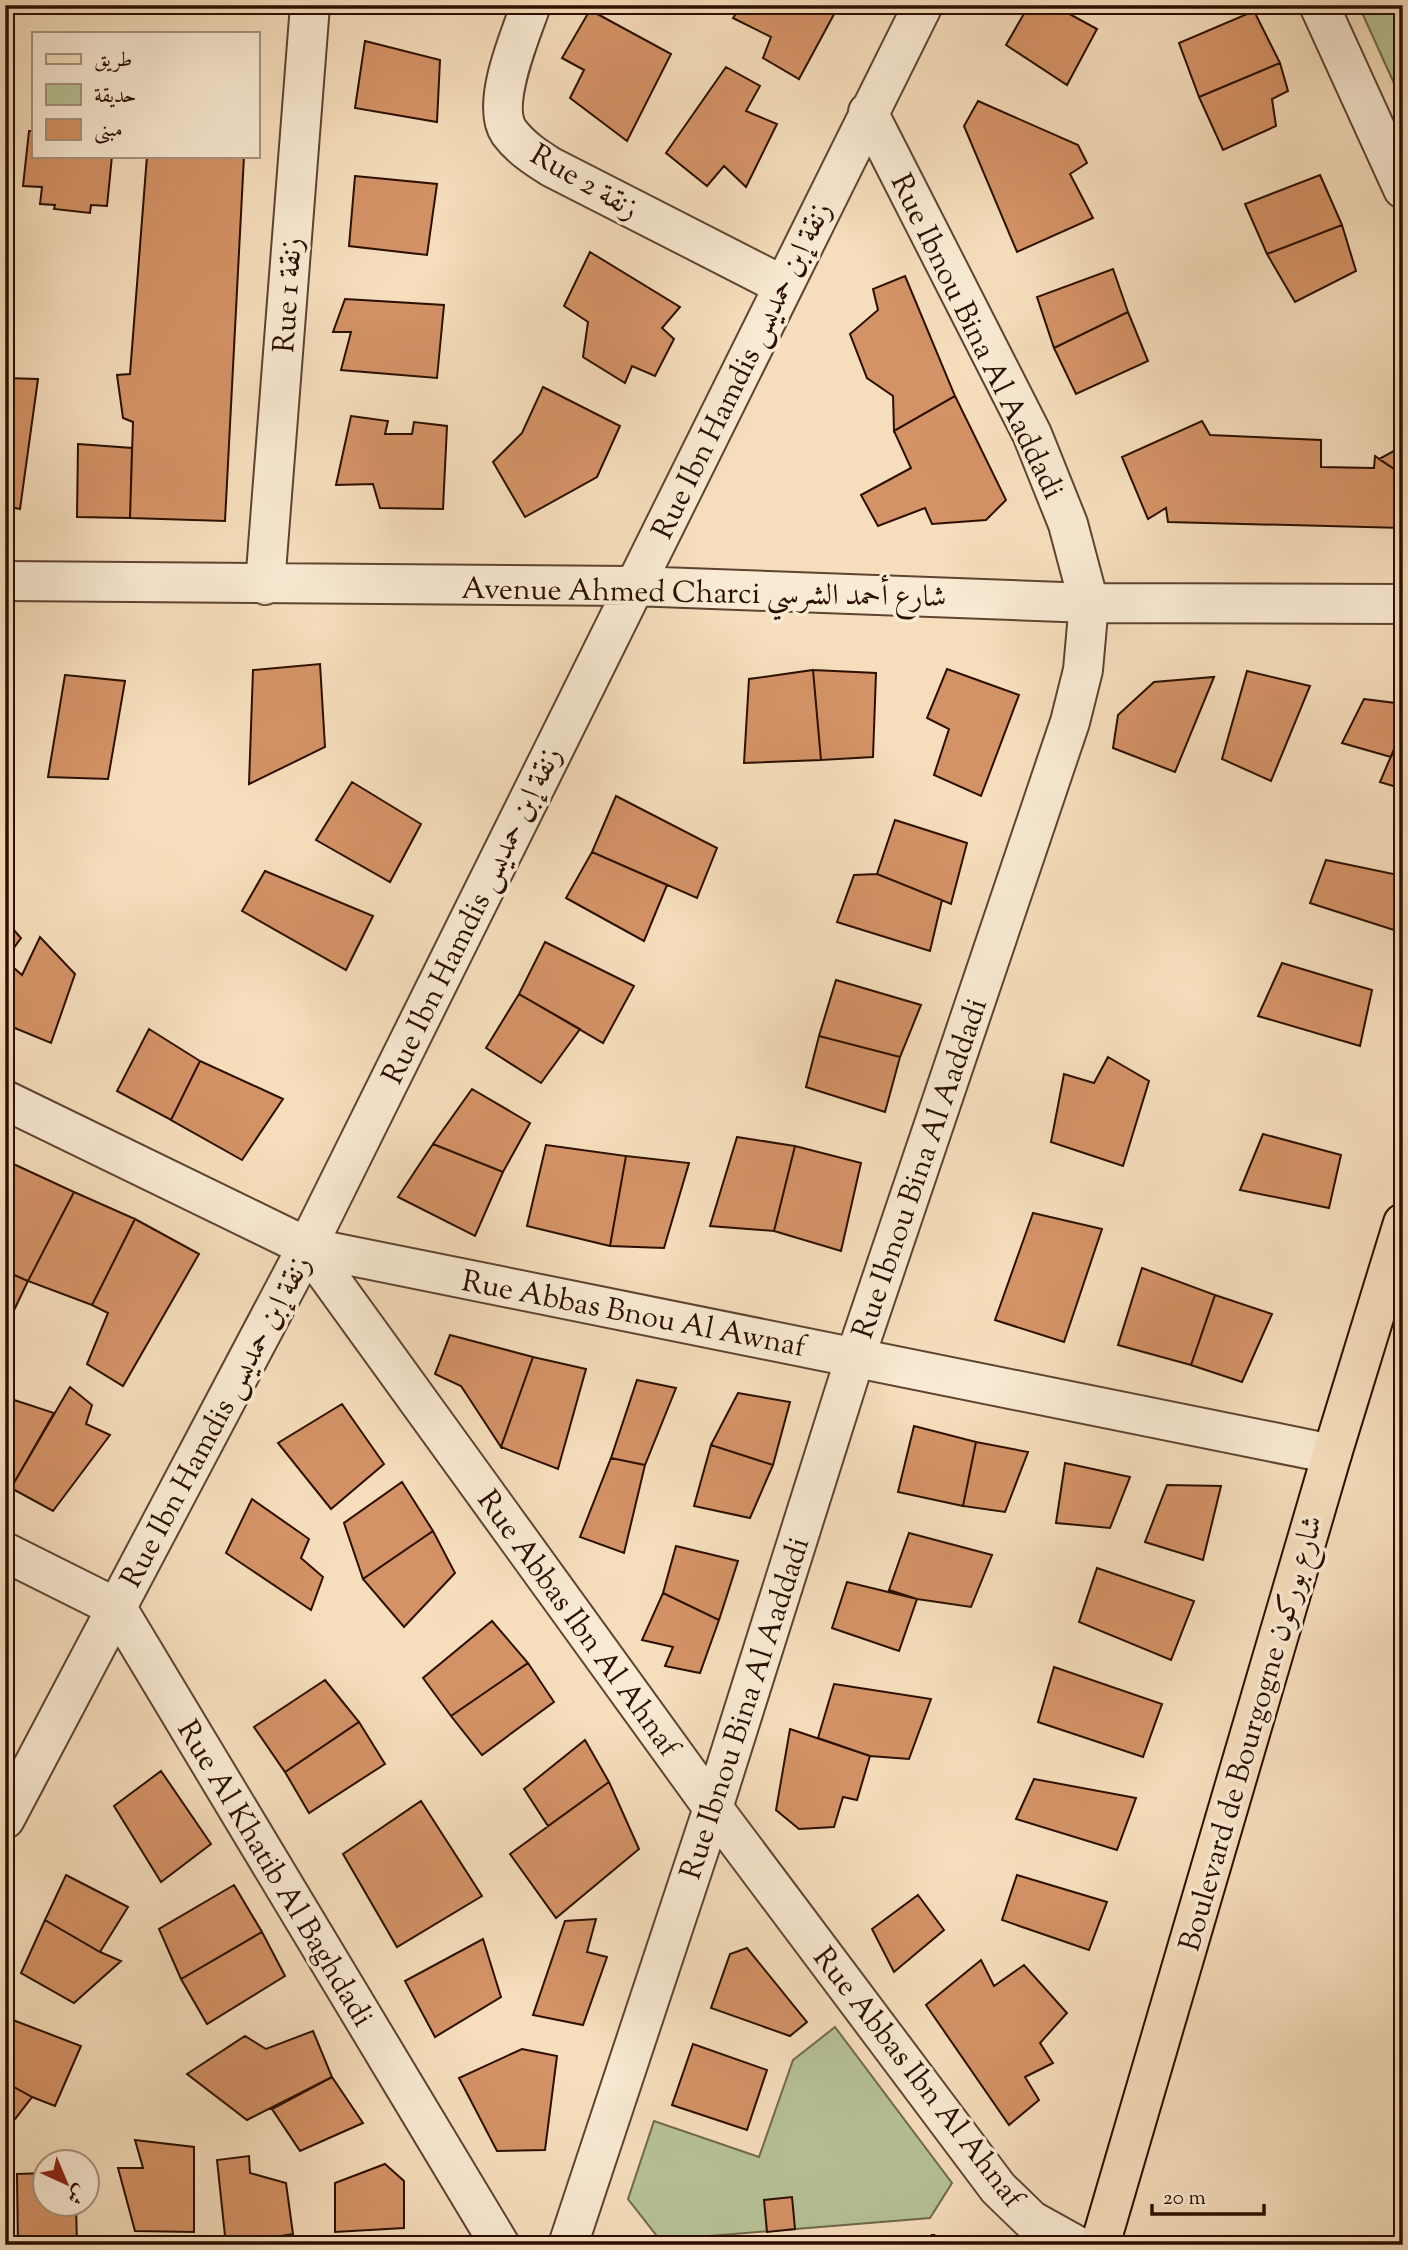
<svg xmlns="http://www.w3.org/2000/svg" width="1408" height="2250" viewBox="0 0 1408 2250" font-family="'Sorts Mill Goudy',Amiri,serif">
	<rect width="100%" height="100%" fill="#f6debc"/>
	<filter id="stains"><feTurbulence type="fractalNoise" baseFrequency=".00286" numOctaves="4"/><feColorMatrix values="0 0 0 0 .2 0 0 0 0 .09 0 0 0 0 .02 0 0 0 .5 -.17"/></filter>
	<radialGradient id="worn" r=".72"><stop offset=".6" stop-color="#630" stop-opacity="0"/><stop offset="1" stop-color="#630" stop-opacity=".3"/></radialGradient>
	<path fill="#b6c296" stroke="#71684c" stroke-width="2" d="M1383 5H1403V29L1394 34 1403 51V103L1363 15Z
		M835 2027 952 2183 930 2218 660 2240 628 2199 654 2121 759 2157 793 2060Z"/>
	<path fill="#d49367" stroke="#2c0f01" stroke-width="2" d="M742 5H839L799 79 763 58 771 37 733 18Z
		M1029 5H1053L1097 29 1067 85 1006 45Z
		M590 10 671 54 627 141 570 98 584 70 562 58Z
		M1254 11 1280 63 1199 97 1179 43Z
		M365 41 440 60 437 122 355 108Z
		M1280 63 1288 91 1272 99 1276 126 1223 150 1199 97Z
		M726 67 760 86 746 111 777 124 746 187 724 166 707 186 666 153Z
		M978 101 1078 145 1087 163 1070 174 1093 218 1017 252 964 126Z
		M29 131H33V156H112L107 206 91 205 90 213 54 209 55 205 40 204 42 187 23 186Z
		M147 156H244L225 521 130 518 133 422 123 418 117 375 130 374Z
		M1320 175 1342 225 1267 254 1245 204Z
		M355 176 437 184 427 255 349 246Z
		M1342 225 1356 271 1295 302 1267 254Z
		M590 252 680 307 662 328 674 339 655 376 632 366 625 383 583 357 588 322 564 306Z
		M1113 269 1128 312 1054 348 1037 297Z
		M905 276 955 396 894 431 893 396 867 378 850 334 878 310 873 289Z
		M345 299 444 305 437 378 341 370 351 332H333Z
		M1128 312 1148 361 1076 394 1054 348Z
		M5 378 38 379 20 509 5 506Z
		M543 387 620 426 597 477 525 517 493 462 522 433Z
		M955 396 1006 500 986 520 932 524 925 508 878 526 861 495 911 468 894 431Z
		M351 416 388 421 385 434H412L414 422 447 426 443 509 380 508 373 484 336 485Z
		M1202 421 1210 435 1321 440V467L1374 468 1375 456 1403 475V528L1168 522 1166 508 1148 519 1122 457Z
		M78 444 132 448 130 518 77 517Z
		M1403 446V475L1379 459Z
		M5 652H13L5 745Z
		M320 664 325 747 249 784 253 670Z
		M947 669 1019 695 981 796 934 775 949 729 927 718Z
		M813 670 876 673 873 757 821 760Z
		M813 670 821 760 744 763 749 679Z
		M1247 671 1310 686 1271 781 1222 759Z
		M65 675 125 681 108 779 48 777Z
		M1214 677 1175 772 1113 748 1118 715 1154 682Z
		M1364 699 1403 704V728L1391 757 1342 743Z
		M1403 728V789L1380 782Z
		M352 782 421 824 390 882 316 840Z
		M616 796 717 848 697 898 592 852Z
		M895 820 967 843 951 904 877 874Z
		M592 852 667 885 644 941 566 898Z
		M1326 860 1403 876V911L1397 931 1310 903Z
		M265 871 373 916 346 970 242 911Z
		M877 874 942 900 930 951 837 922 854 875Z
		M5 920 21 938 5 960 22 975 40 937 75 974 51 1043 5 1024Z
		M545 942 634 986 603 1043 519 994Z
		M1282 963 1372 990 1360 1046 1258 1016Z
		M836 980 921 1005 900 1057 819 1036Z
		M519 994 580 1029 541 1083 486 1048Z
		M149 1029 200 1061 171 1120 117 1091Z
		M819 1036 900 1057 885 1112 806 1087Z
		M1108 1057 1149 1081 1123 1166 1051 1142 1064 1074 1094 1083Z
		M200 1061 283 1099 242 1160 171 1120Z
		M472 1089 530 1123 503 1172 433 1144Z
		M1263 1134 1341 1155 1329 1208 1240 1190Z
		M737 1137 795 1146 774 1231 710 1226Z
		M433 1144 503 1172 475 1236 398 1197Z
		M546 1145 626 1156 610 1246 527 1226Z
		M795 1146 861 1163 841 1251 774 1231Z
		M626 1156 689 1163 664 1248 610 1246Z
		M7 1161 74 1192 28 1281 5 1271Z
		M74 1192 135 1219 92 1305 28 1281Z
		M1033 1213 1102 1229 1064 1342 995 1320Z
		M135 1219 199 1254 123 1386 87 1364 108 1313 92 1305Z
		M1142 1268 1215 1295 1191 1365 1118 1345Z
		M5 1271 28 1281 5 1329Z
		M1215 1295 1272 1314 1242 1382 1191 1365Z
		M450 1335 533 1357 501 1447 461 1386 435 1374Z
		M533 1357 586 1369 558 1469 501 1447Z
		M637 1380 676 1388 645 1465 611 1458Z
		M70 1387 92 1405 86 1424 110 1435 53 1511 11 1488Z
		M738 1393 790 1402 773 1465 711 1445Z
		M5 1397 54 1413 11 1488 5 1484Z
		M342 1404 384 1464 331 1509 278 1443Z
		M914 1426 976 1442 963 1506 898 1492Z
		M976 1442 1028 1452 1005 1512 963 1506Z
		M711 1445 773 1465 750 1518 694 1506Z
		M611 1458 645 1465 624 1553 580 1537Z
		M1065 1463 1130 1477 1110 1528 1056 1523Z
		M402 1482 433 1531 363 1579 344 1523Z
		M1167 1485 1221 1486 1203 1560 1145 1542Z
		M252 1499 309 1539 301 1558 323 1577 311 1610 226 1553Z
		M433 1531 455 1573 404 1627 363 1579Z
		M909 1533 992 1555 971 1607 917 1599 889 1590Z
		M676 1546 738 1561 719 1620 663 1593Z
		M1097 1568 1194 1601 1171 1660 1079 1622Z
		M847 1582 917 1599 899 1651 832 1628Z
		M663 1593 719 1620 700 1673 665 1666 673 1647 642 1640Z
		M492 1621 528 1663 451 1716 423 1678Z
		M528 1663 554 1702 482 1755 451 1716Z
		M1054 1667 1162 1704 1143 1757 1038 1722Z
		M325 1680 359 1722 285 1772 254 1727Z
		M834 1684 931 1699 909 1759 870 1756 818 1738Z
		M359 1722 385 1764 309 1813 285 1772Z
		M790 1729 870 1756 857 1800 843 1797 834 1827 799 1829 776 1810Z
		M585 1740 609 1782 548 1826 524 1789Z
		M161 1771 211 1844 161 1882 114 1806Z
		M1034 1779 1136 1798 1117 1850 1016 1819Z
		M609 1782 639 1849 556 1918 510 1854Z
		M421 1801 482 1896 397 1947 343 1854Z
		M66 1875 128 1907 100 1952 45 1920Z
		M1017 1875 1107 1902 1089 1950 1002 1920Z
		M234 1885 262 1932 181 1979 159 1929Z
		M918 1895 944 1930 894 1972 872 1929Z
		M596 1919 587 1952 607 1957 583 2025 533 2015 565 1921Z
		M45 1920 100 1952 121 1961 74 2003 21 1973Z
		M262 1932 285 1976 207 2024 181 1979Z
		M483 1939 501 1997 435 2037 405 1981Z
		M747 1948 807 2022 790 2036 711 2008 730 1954Z
		M981 1960 994 1986 1024 1965 1067 2013 1040 2043 1053 2063 1025 2077 1039 2100 1009 2125 926 2005Z
		M5 2017 81 2046 55 2106 32 2097 5 2082Z
		M313 2031 332 2077 247 2120 187 2074 245 2036 266 2049Z
		M693 2044 767 2070 747 2130 672 2105Z
		M522 2049 557 2056 545 2150 497 2151 459 2078Z
		M332 2077 363 2123 300 2151 272 2109Z
		M5 2082 32 2097 5 2132Z
		M135 2140 194 2147V2232L135 2231 118 2168H143Z
		M249 2156 250 2173 286 2183 293 2234 226 2245 217 2160Z
		M385 2164 404 2181V2228L335 2232V2183Z
		M46 2173V2204H76L77 2245H18L17 2174Z
		M792 2197 795 2229 767 2232 764 2200Z"/>
	<g fill="none" stroke-linecap="round" stroke-linejoin="round">
		<defs>
			<path id="minor" d="M531 5C521 34 490 104 509 132 520 147 535 157 551 167L782 285
				M1319 5 1403 189
				M5 581 633 586 1089 603 1403 604
				M265 585 310 5
				M5 1100 307 1247 1332 1454
				M307 1247 713 1808 998 2188 1031 2220 1076 2245
				M5 1552 117 1608 500 2245
				M5 1819 307 1247 923 5
				M568 2245 713 1808 855 1358 1070 722 1083 670 1089 603 1068 524 1032 434 868 112"/>
			<path id="major" d="M1100 2245 1332 1454 1403 1223"/>
		</defs>
		<use href="#minor" stroke="#5e4330" stroke-width="42"/>
		<use href="#major" stroke="#2c0f01" stroke-width="42"/>
		<path stroke="#2c0f01" stroke-width="4.5" stroke-dasharray="5 3.5" stroke-linecap="butt" d="M933 2234V2245"/>
		<use href="#minor" stroke="#f9ead3" stroke-width="38"/>
		<use href="#major" stroke="#f6debc" stroke-width="38"/>
	</g>
	<g text-anchor="middle" stroke-width="7" stroke-linejoin="round" paint-order="stroke">
		<g font-size="30" fill="#2c0f01" stroke="#f9ead3">
			<text transform="translate(585 181) rotate(30)" y="10">Rue 2 زنقة</text>
			<text transform="translate(287 295) rotate(-86)" y="10">Rue 1 زنقة</text>
			<text transform="translate(978 336) rotate(64)" y="10">Rue Ibnou Bina Al Aaddadi</text>
			<text transform="translate(741 370) rotate(-64)" y="10">Rue Ibn Hamdis زنقة إبن حمديس</text>
			<text transform="translate(704 592) rotate(1)" y="10">Avenue Ahmed Charci شارع أحمد الشرسي</text>
			<text transform="translate(471 915) rotate(-64)" y="10">Rue Ibn Hamdis زنقة إبن حمديس</text>
			<text transform="translate(919 1168) rotate(-71)" y="10">Rue Ibnou Bina Al Aaddadi</text>
			<text transform="translate(634 1313) rotate(11)" y="10">Rue Abbas Bnou Al Awnaf</text>
			<text transform="translate(215 1421) rotate(-62)" y="10">Rue Ibn Hamdis زنقة إبن حمديس</text>
			<text transform="translate(579 1623) rotate(54)" y="10">Rue Abbas Ibn Al Ahnaf</text>
			<text transform="translate(744 1708) rotate(-72)" y="10">Rue Ibnou Bina Al Aaddadi</text>
			<text transform="translate(1250 1733) rotate(-74)" y="10">Boulevard de Bourgogne شارع بوركون</text>
			<text transform="translate(276 1873) rotate(59)" y="10">Rue Al Khatib Al Baghdadi</text>
			<text transform="translate(919 2077) rotate(52)" y="10">Rue Abbas Ibn Al Ahnaf</text>
		</g>
	</g>
	<rect width="1408" height="2250" fill="none" stroke="#f6debc" stroke-width="28"/>
	<rect x="7" y="7" width="1394" height="2236" fill="none" stroke="#2c0f01" stroke-width="3.5"/>
	<rect x="14" y="14" width="1380" height="2222" fill="none" stroke="#2c0f01" stroke-width="2"/>
	<rect x="32" y="32" width="228" height="126" fill="#f9ead3" stroke="#a7927f" stroke-width="2"/>
	<rect x="46" y="54" width="35" height="10" fill="#f6debc" stroke="#a7927f" stroke-width="2"/>
	<text x="94" y="66" font-size="21" fill="#2c0f01">طريق</text>
	<rect x="46" y="84" width="35" height="21" fill="#b6c296" stroke="#a7927f" stroke-width="2"/>
	<text x="94" y="102" font-size="21" fill="#2c0f01">حديقة</text>
	<rect x="46" y="119" width="35" height="21" fill="#d49367" stroke="#a7927f" stroke-width="2"/>
	<text x="94" y="136" font-size="21" fill="#2c0f01">مبنى</text>
	<g transform="translate(66 2183) rotate(136)"><circle r="33" fill="#f9ead3" stroke="#a7927f" stroke-width="2"/>
	<path d="M0-5L12 26L0 18L-12 26Z" fill="#8f2418"/>
	<text y="-10" font-size="19" font-weight="bold" text-anchor="middle" fill="#2c0f01">ش</text>
	</g>
	<path d="M1152 2204v10h112v-10" fill="none" stroke="#2c0f01" stroke-width="3.5"/>
	<text x="1163" y="2204" font-size="21" fill="#2c0f01" stroke="#f9ead3" stroke-width="5" paint-order="stroke">20 m</text>
	<rect width="100%" height="100%" filter="url(#stains)"/>
	<rect width="100%" height="100%" fill="url(#worn)"/>
</svg>
